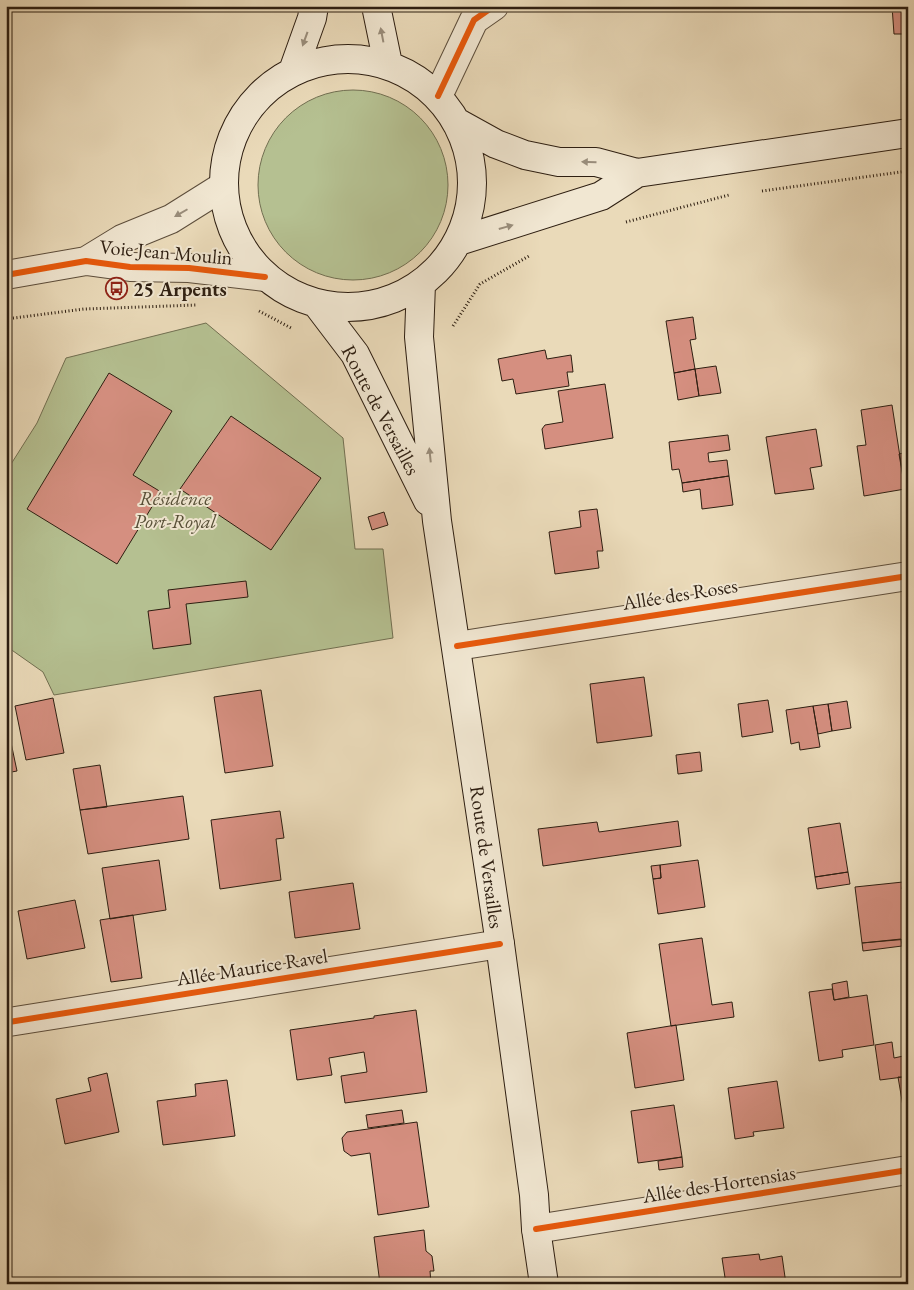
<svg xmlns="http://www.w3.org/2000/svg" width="914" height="1290" viewBox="0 0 914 1290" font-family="'EB Garamond',serif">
	<rect width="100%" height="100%" fill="#eadab9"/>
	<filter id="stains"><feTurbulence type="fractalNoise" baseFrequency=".004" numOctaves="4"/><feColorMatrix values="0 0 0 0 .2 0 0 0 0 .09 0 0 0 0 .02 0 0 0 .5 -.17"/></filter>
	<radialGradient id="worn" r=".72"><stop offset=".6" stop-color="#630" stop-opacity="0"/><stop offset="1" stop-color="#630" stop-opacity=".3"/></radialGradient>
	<path fill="#b5c091" stroke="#716f51" d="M258 185a95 95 0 1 1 190 0a95 95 0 1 1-190 0Z
		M206 323 343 438 355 549H383L393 638 54 695 43 672 6 646V472L37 423 66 358Z"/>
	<path fill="#d58f80" stroke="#2d1e11" d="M892 6H908V34H894Z
		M693 317 696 339 690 340 695 369 674 373 666 321Z
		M545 350 547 359 571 355 573 372H567L569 386 516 394 513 379 502 381 498 359Z
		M716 366 721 393 699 396 695 369Z
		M695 369 699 396 678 400 674 373Z
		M109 373 172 411 133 475 161 492 117 564 27 509Z
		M605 384 613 438 545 449 542 429 545 425 563 422 558 391Z
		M892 405 905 489 864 496 857 446 866 445 861 410Z
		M231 416 321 478 271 550 180 489Z
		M816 429 822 466 810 468 814 489 775 494 766 437Z
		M728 435 730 450 708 453 709 462 727 460 729 476 682 483 679 469 672 470 669 442Z
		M908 452V501H907L899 454Z
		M729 476 733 505 702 509 700 489 683 492 682 483Z
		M597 509 603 551H597L599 568 555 574 549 532 581 527 579 511Z
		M384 512 388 525 372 530 368 517Z
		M246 581 248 597 186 604 191 644 153 649 148 611 170 608 168 590Z
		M644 677 652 736 597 743 590 684Z
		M261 690 273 766 225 773 214 697Z
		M53 698 64 753 26 760 15 706Z
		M768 700 773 732 742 737 738 704Z
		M847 701 851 728 832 731 828 704Z
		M828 704 832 731 818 734 813 706Z
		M813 706 820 747 800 750 799 742 791 744 786 710Z
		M6 719 17 771 6 773Z
		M700 752 702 771 678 774 676 755Z
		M100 765 107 807 80 810 73 769Z
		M183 796 189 839 88 854 80 810Z
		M280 811 284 838 276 839 281 880 220 889 211 820Z
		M678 821 681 846 543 866 538 829 597 822 599 832Z
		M840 823 848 872 815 877 808 828Z
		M159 860 166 910 110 919 102 868Z
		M698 860 705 907 658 914 653 879 661 878 660 865Z
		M660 865 661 878 653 879 651 866Z
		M848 872 850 884 817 889 815 877Z
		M903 882 902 889 908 888V939L862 943 855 887Z
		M353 883 360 929 295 938 289 892Z
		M75 900 85 948 27 959 18 911Z
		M133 915 142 978 111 982 100 920Z
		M702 938 712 1005 732 1002 734 1017 671 1026 659 944Z
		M901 939 902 946 863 951 862 943Z
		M847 981 849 997 834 1000 832 984Z
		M832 989 834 1000 867 995 874 1045 842 1050 843 1057 819 1061 809 992Z
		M416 1010 427 1092 345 1103 341 1076 367 1072 364 1052 329 1058 332 1075 297 1080 290 1030 374 1018V1016Z
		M676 1025 684 1080 635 1088 627 1033Z
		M892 1042 894 1058 908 1055V1104L903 1077 880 1080 875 1045Z
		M107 1073 119 1132 65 1144 56 1099 91 1091 88 1078Z
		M898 1077H903L908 1104V1123L906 1124Z
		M227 1080 235 1136 163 1145 157 1101 196 1096 195 1084Z
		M777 1081 784 1128 753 1132 754 1136 735 1139 728 1088Z
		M674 1105 682 1157 638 1163 631 1111Z
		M402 1110 404 1123 368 1128 366 1115Z
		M417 1122 429 1207 378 1215 370 1153 351 1156 344 1151 342 1138 347 1132Z
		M682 1157 683 1167 659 1170 658 1161Z
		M424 1230 426 1251 432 1256 434 1271H430L431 1284H380L374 1237Z
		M759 1254 760 1260 782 1256 786 1284H726L722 1258Z"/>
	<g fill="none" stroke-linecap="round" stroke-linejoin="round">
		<defs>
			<path id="street" d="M438 96 474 20 494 6
				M86 261 122 239 171 219 222 187
				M6 275 86 261 130 267 189 268 265 277
				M457 646 908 576
				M9 1022 500 944
				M536 1229 908 1170"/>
			<path id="secondary" d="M376 6 388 64
				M224 183a124 124 0 1 1 248 0a124 124 0 1 1-248 0Z
				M293 71 312 18 314 6
				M458 123 496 144 525 155 559 162H596L637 173 908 133
				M459 241 601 196 637 173
				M421 284 419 337 437 521 500 944 534 1195 536 1229 544 1284
				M317 304 355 354 428 501"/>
		</defs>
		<use href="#street" stroke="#5c4d3b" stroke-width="30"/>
		<use href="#secondary" stroke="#2d1e11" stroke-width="30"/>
		<path stroke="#2d1e11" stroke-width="3" stroke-dasharray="1 2.5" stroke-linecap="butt" d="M762 191 908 171
			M626 222 729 195
			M259 311 293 329
			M6 319 84 309 197 305
			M453 326 480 284 529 256"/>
		<use href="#street" stroke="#f1e7d2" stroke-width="28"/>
		<use href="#secondary" stroke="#f1e7d2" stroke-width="28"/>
		<defs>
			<path id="cycleway" d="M438 96 474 20 494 6
				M6 275 86 261 130 267 189 268 265 277
				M457 646 908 576
				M9 1022 500 944
				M536 1229 908 1170"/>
		</defs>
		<use href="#cycleway" stroke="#f1e7d2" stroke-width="9"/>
		<use href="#cycleway" stroke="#e8590c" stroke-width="6"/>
	</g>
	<defs><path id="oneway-solid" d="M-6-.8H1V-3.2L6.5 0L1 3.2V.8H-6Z" transform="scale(1.25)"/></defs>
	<g fill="#998d7b">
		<use href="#oneway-solid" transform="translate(382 35) rotate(-101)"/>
		<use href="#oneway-solid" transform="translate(305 39) rotate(110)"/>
		<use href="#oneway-solid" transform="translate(589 162) rotate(-178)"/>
		<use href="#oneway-solid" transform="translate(181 213) rotate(150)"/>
		<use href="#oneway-solid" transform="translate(506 227) rotate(-16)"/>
		<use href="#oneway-solid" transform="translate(430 455) rotate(-96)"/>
	</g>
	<defs>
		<symbol id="bus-ring" viewBox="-11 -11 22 22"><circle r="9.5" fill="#f1e7d2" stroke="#8f2418" stroke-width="1.5"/><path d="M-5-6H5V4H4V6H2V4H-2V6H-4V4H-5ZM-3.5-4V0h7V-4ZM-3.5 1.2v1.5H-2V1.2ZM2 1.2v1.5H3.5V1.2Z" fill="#8f2418"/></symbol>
	</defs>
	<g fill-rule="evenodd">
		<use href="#bus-ring" x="104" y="276" width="25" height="25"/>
	</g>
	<g text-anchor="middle" stroke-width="4" stroke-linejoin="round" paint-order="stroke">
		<g font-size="20" fill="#2d1e11" stroke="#f1e7d2">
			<text transform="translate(166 252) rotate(5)" y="7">Voie Jean Moulin</text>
			<text transform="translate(381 410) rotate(62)" y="7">Route de Versailles</text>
			<text transform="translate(680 594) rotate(-9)" y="7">Allée des Roses</text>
			<text transform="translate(487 857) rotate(82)" y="7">Route de Versailles</text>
			<text transform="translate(252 967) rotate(-9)" y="7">Allée Maurice Ravel</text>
			<text transform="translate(719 1184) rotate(-9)" y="7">Allée des Hortensias</text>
		</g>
		<g font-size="20" font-weight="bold" fill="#2d1e11" stroke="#f1e7d2" text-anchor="start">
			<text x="133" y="296">25 Arpents</text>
		</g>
		<g font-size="20" font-style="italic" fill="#564f37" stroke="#f1e7d2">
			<text x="175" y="505">Résidence<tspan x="175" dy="23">Port-Royal</tspan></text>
		</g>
	</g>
	<rect width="914" height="1290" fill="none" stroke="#eadab9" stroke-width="25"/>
	<rect x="8" y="8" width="899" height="1275" fill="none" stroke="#2d1e11" stroke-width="2.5"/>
	<rect x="12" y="12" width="889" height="1265" fill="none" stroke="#2d1e11"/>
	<rect width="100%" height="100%" filter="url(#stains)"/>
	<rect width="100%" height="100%" fill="url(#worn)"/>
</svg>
